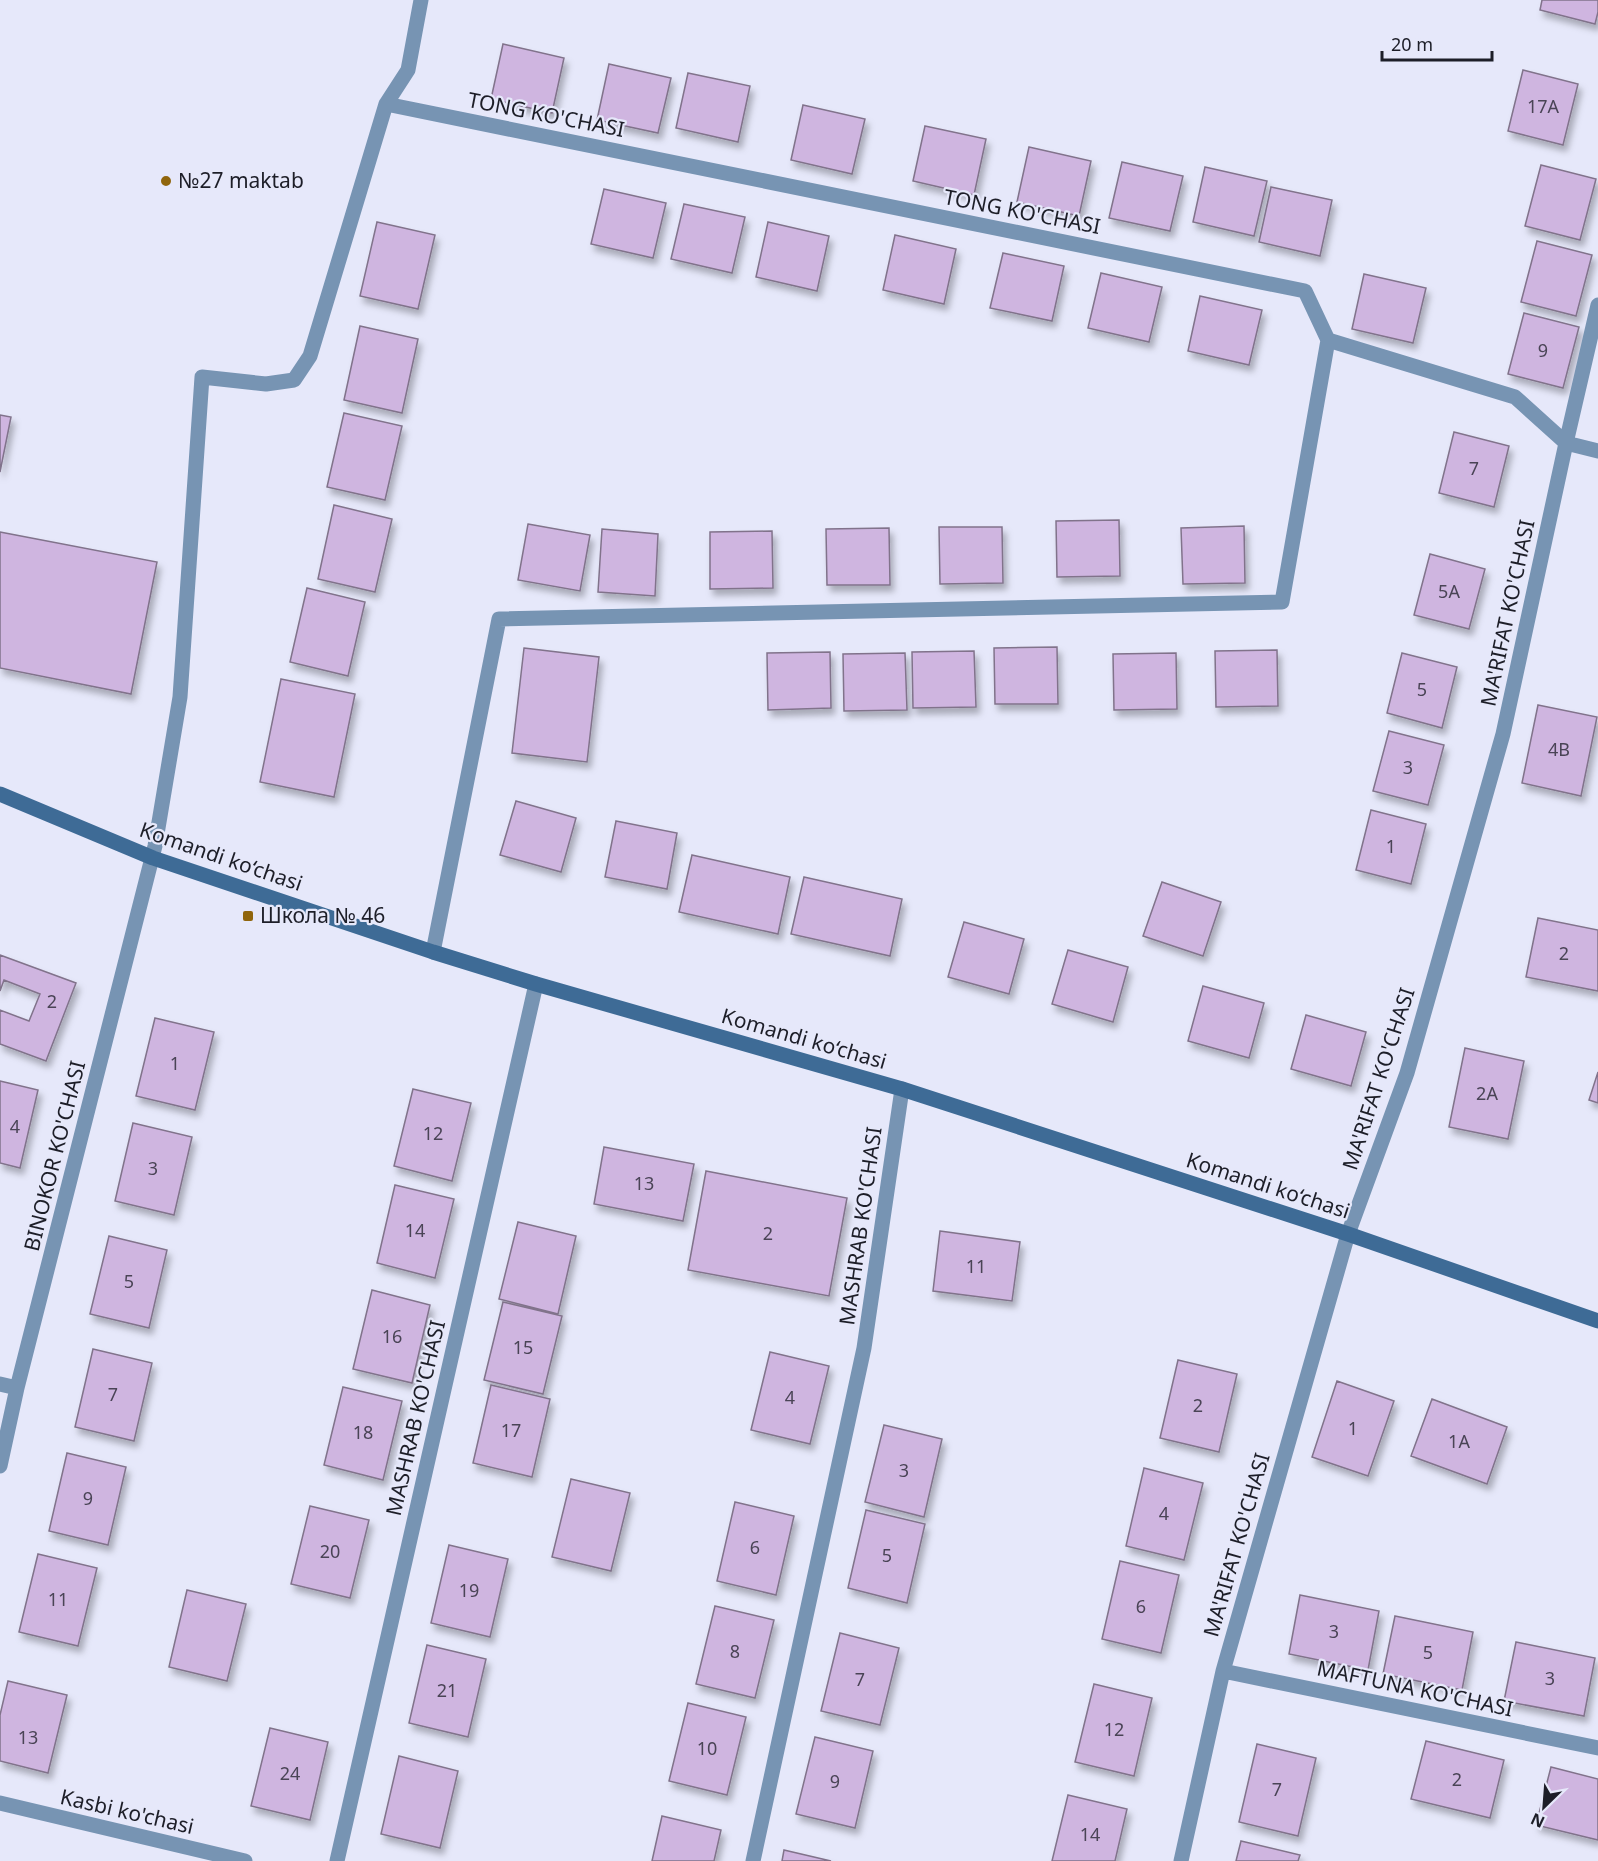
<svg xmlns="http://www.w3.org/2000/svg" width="1598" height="1861" viewBox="0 0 1598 1861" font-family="'Noto Sans',sans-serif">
	<defs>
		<filter id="shadow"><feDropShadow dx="3.5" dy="6" stdDeviation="3" flood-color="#0004"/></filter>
	</defs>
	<rect width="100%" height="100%" fill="#e6e8fa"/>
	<path fill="#cfb5e0" stroke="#81738b" stroke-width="1.5" filter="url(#shadow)" d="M1542 0H1598V12L1595 24 1540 10Z
		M503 44 564 58 552 113 491 99Z
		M609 64 671 78 658 133 597 120Z
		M1523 70 1578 84 1563 145 1508 131Z
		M688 73 750 86 738 142 676 128Z
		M803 105 865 119 852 174 791 160Z
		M925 126 986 139 974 195 913 181Z
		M1029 147 1091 161 1079 216 1017 202Z
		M1122 162 1183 176 1170 231 1109 218Z
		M1541 165 1596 179 1580 240 1525 226Z
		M1205 167 1267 181 1254 236 1193 222Z
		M1271 187 1332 200 1320 256 1259 242Z
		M604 189 666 203 653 258 591 244Z
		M684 204 745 217 732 273 671 259Z
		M377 222 435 235 418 309 360 296Z
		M768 222 829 236 817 291 756 277Z
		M895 235 956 249 944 304 883 290Z
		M1537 241 1592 255 1576 316 1521 302Z
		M1003 253 1064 266 1052 321 990 308Z
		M1101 273 1162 287 1149 342 1088 328Z
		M1364 274 1426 288 1413 343 1352 329Z
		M1200 296 1262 310 1249 365 1188 351Z
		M1524 313 1579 327 1563 388 1508 374Z
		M360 326 418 339 402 413 344 400Z
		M344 413 402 426 385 500 327 487Z
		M0 415 11 417 0 472Z
		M1454 432 1509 446 1494 507 1439 493Z
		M334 505 392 519 375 592 318 579Z
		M1119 520 1120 576 1057 577 1056 521Z
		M528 524 590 535 580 591 518 580Z
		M1244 526 1245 583 1183 584 1181 528Z
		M939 527H1002L1003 583 940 584Z
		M889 528 890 585H827L826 529Z
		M602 529 658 534 655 596 598 592Z
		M772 531 773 588 710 589V532Z
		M0 532 157 562 131 694 0 668Z
		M1430 554 1485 569 1469 629 1414 615Z
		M307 588 365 602 348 676 290 662Z
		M1057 647 1058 704H995L994 648Z
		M524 648 599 657 587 762 512 753Z
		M1277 650 1278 706 1216 707 1215 651Z
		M974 651 976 707 913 708 912 652Z
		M830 652 831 708 768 710 767 653Z
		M905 653 907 710 844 711 843 654Z
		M1176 653 1177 709 1114 710 1113 654Z
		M1402 653 1457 667 1442 728 1387 713Z
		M281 679 355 694 334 797 260 782Z
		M1538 705 1597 717 1581 796 1522 783Z
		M1389 731 1444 745 1428 805 1373 791Z
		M516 801 576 818 561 872 500 855Z
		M1371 810 1426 824 1411 884 1356 870Z
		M616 821 677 833 667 889 605 877Z
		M692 855 790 877 778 934 679 912Z
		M804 877 902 899 890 956 791 934Z
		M1162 882 1221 902 1203 956 1143 936Z
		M1538 918 1598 930V991L1526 977Z
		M964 922 1024 939 1009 994 948 977Z
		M1068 950 1128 967 1113 1022 1052 1004Z
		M0 955 76 983 46 1061 0 1044V1010L29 1021 40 994 4 980 0 991Z
		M1203 986 1264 1003 1249 1058 1188 1041Z
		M1306 1015 1366 1032 1351 1086 1291 1069Z
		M155 1018 214 1032 195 1110 136 1096Z
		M1465 1048 1524 1061 1508 1139 1449 1127Z
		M1598 1072V1103L1589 1100Z
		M0 1081 38 1090 20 1168 0 1163Z
		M413 1089 471 1103 452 1181 394 1166Z
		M133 1123 192 1137 174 1215 115 1201Z
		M604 1147 694 1164 683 1221 594 1204Z
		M706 1171 847 1198 829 1296 688 1270Z
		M395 1185 454 1199 435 1278 377 1263Z
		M518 1222 576 1236 558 1314 499 1299Z
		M940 1231 1020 1242 1012 1301 933 1291Z
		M109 1236 167 1250 149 1328 90 1314Z
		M372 1290 430 1305 412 1383 353 1369Z
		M503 1302 562 1316 543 1394 484 1380Z
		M93 1349 152 1363 134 1441 75 1427Z
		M770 1352 829 1366 810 1444 751 1430Z
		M1178 1360 1237 1374 1219 1452 1160 1438Z
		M1337 1381 1394 1401 1368 1476 1312 1457Z
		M491 1385 550 1399 532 1477 473 1463Z
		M343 1387 402 1401 383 1480 324 1465Z
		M1432 1399 1507 1427 1487 1484 1411 1456Z
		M884 1425 942 1439 924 1517 865 1502Z
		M67 1453 126 1467 108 1545 49 1531Z
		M1144 1468 1203 1483 1184 1560 1126 1546Z
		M571 1479 630 1493 611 1571 552 1557Z
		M735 1502 794 1516 776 1595 717 1581Z
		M310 1506 369 1520 350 1598 291 1584Z
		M866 1510 925 1524 907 1603 848 1588Z
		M449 1545 508 1559 490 1637 431 1623Z
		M38 1554 97 1568 78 1646 19 1632Z
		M1120 1561 1179 1575 1161 1653 1102 1639Z
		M187 1590 246 1604 227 1681 169 1667Z
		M1300 1595 1379 1611 1368 1670 1289 1654Z
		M715 1606 774 1620 755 1698 696 1684Z
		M1395 1616 1473 1632 1462 1690 1383 1674Z
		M840 1633 899 1648 880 1725 821 1711Z
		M1516 1642 1595 1658 1584 1716 1504 1701Z
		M427 1645 486 1659 468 1737 409 1723Z
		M8 1681 67 1695 48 1773 0 1761V1715Z
		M1094 1684 1152 1698 1134 1776 1075 1762Z
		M688 1703 746 1717 727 1795 669 1781Z
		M270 1728 328 1742 310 1820 251 1806Z
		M815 1737 873 1751 855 1828 796 1814Z
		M1426 1741 1504 1760 1490 1818 1411 1799Z
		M1257 1744 1316 1758 1298 1836 1239 1822Z
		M399 1756 458 1771 440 1848 381 1834Z
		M1551 1767 1598 1779V1840L1536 1825Z
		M1068 1795 1127 1809 1115 1861H1052Z
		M662 1816 721 1830 714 1861H652Z
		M1241 1841 1300 1855 1298 1861H1236Z
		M784 1850 831 1861H782Z"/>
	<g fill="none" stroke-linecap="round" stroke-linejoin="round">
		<path stroke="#7794b3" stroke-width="15" d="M386 104 1305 291 1328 340 1515 397 1566 443 1598 451
			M433 952 499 619 1282 602 1328 340
			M0 1384 17 1388
			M0 1466 17 1388 155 846 180 697 202 377 266 384 294 380 310 356 386 104 408 70 421 0
			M1223 1671 1598 1748
			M0 1803 245 1861
			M337 1861 536 984
			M753 1861 864 1348 902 1089
			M1181 1861 1223 1671 1348 1234 1407 1073 1503 734 1566 443 1598 305"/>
		<path stroke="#3e6b96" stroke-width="15" d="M0 794 153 858 433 952 536 984 902 1089 1348 1234 1598 1321"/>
	</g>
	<g fill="#90650c" stroke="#e6e8fa" stroke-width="2">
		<circle cx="166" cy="181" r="6"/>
		<rect x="242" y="910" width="12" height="12" rx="3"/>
	</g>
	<g text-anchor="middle" stroke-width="4.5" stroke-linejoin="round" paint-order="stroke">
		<g font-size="18" fill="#4a4456">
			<text x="1543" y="113">17A</text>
			<text x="1543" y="357">9</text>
			<text x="1474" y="475">7</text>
			<text x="1449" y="598">5A</text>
			<text x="1422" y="696">5</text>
			<text x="1559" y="756">4B</text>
			<text x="1408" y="774">3</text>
			<text x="1391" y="853">1</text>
			<text x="1564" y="960">2</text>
			<text x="52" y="1008">2</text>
			<text x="175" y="1070">1</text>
			<text x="1487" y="1100">2A</text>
			<text x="15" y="1133">4</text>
			<text x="433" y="1140">12</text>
			<text x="153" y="1175">3</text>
			<text x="644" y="1190">13</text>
			<text x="415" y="1237">14</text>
			<text x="768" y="1240">2</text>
			<text x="976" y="1273">11</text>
			<text x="129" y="1288">5</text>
			<text x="392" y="1343">16</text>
			<text x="523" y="1354">15</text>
			<text x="113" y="1401">7</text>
			<text x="790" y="1404">4</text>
			<text x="1198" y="1412">2</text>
			<text x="1353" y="1435">1</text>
			<text x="511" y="1437">17</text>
			<text x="363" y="1439">18</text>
			<text x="1459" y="1448">1A</text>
			<text x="904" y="1477">3</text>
			<text x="88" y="1505">9</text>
			<text x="1164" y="1520">4</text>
			<text x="755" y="1554">6</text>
			<text x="330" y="1558">20</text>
			<text x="887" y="1562">5</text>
			<text x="469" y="1597">19</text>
			<text x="58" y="1606">11</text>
			<text x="1141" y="1613">6</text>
			<text x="1334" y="1638">3</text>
			<text x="735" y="1658">8</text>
			<text x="1428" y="1659">5</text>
			<text x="1550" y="1685">3</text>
			<text x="860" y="1686">7</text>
			<text x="447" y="1697">21</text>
			<text x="1114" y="1736">12</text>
			<text x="28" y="1744">13</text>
			<text x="707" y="1755">10</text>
			<text x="290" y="1780">24</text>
			<text x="1457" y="1786">2</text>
			<text x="835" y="1788">9</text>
			<text x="1277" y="1796">7</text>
			<text x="1090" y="1841">14</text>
		</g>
		<g font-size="21" fill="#1d1e28" stroke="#e6e8fa">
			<text transform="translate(546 115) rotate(11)" y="7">TONG KO'CHASI</text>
			<text transform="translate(1022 212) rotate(11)" y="7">TONG KO'CHASI</text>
			<text transform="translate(1508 613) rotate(-78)" y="7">MA'RIFAT KO'CHASI</text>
			<text transform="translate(221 857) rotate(19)" y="7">Komandi ko‘chasi</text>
			<text transform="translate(804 1039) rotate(16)" y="7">Komandi ko‘chasi</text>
			<text transform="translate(1379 1079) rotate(-72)" y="7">MA'RIFAT KO'CHASI</text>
			<text transform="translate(55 1156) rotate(-76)" y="7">BINOKOR KO'CHASI</text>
			<text transform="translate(1268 1186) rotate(18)" y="7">Komandi ko‘chasi</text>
			<text transform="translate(861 1226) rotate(-82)" y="7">MASHRAB KO'CHASI</text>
			<text transform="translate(416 1418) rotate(-77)" y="7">MASHRAB KO'CHASI</text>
			<text transform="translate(1237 1545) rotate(-74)" y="7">MA'RIFAT KO'CHASI</text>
			<text transform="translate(1415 1689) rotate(12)" y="7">MAFTUNA KO'CHASI</text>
			<text transform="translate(127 1812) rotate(13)" y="7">Kasbi ko'chasi</text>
		</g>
		<g font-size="21" fill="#1d1e28" stroke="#e6e8fa" text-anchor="start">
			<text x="178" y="188">№27 maktab</text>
			<text x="260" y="923">Школа № 46</text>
		</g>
	</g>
	<g transform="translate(1544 1807) rotate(205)" stroke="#e6e8fa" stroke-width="4.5" paint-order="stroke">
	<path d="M0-4.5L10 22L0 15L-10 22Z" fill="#1d1e28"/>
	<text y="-9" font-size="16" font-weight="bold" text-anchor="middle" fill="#1d1e28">N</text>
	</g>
	<path d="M1382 51v9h110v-9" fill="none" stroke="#1d1e28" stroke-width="3"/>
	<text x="1391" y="51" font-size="18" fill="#1d1e28" stroke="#e6e8fa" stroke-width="4.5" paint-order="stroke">20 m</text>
</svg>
